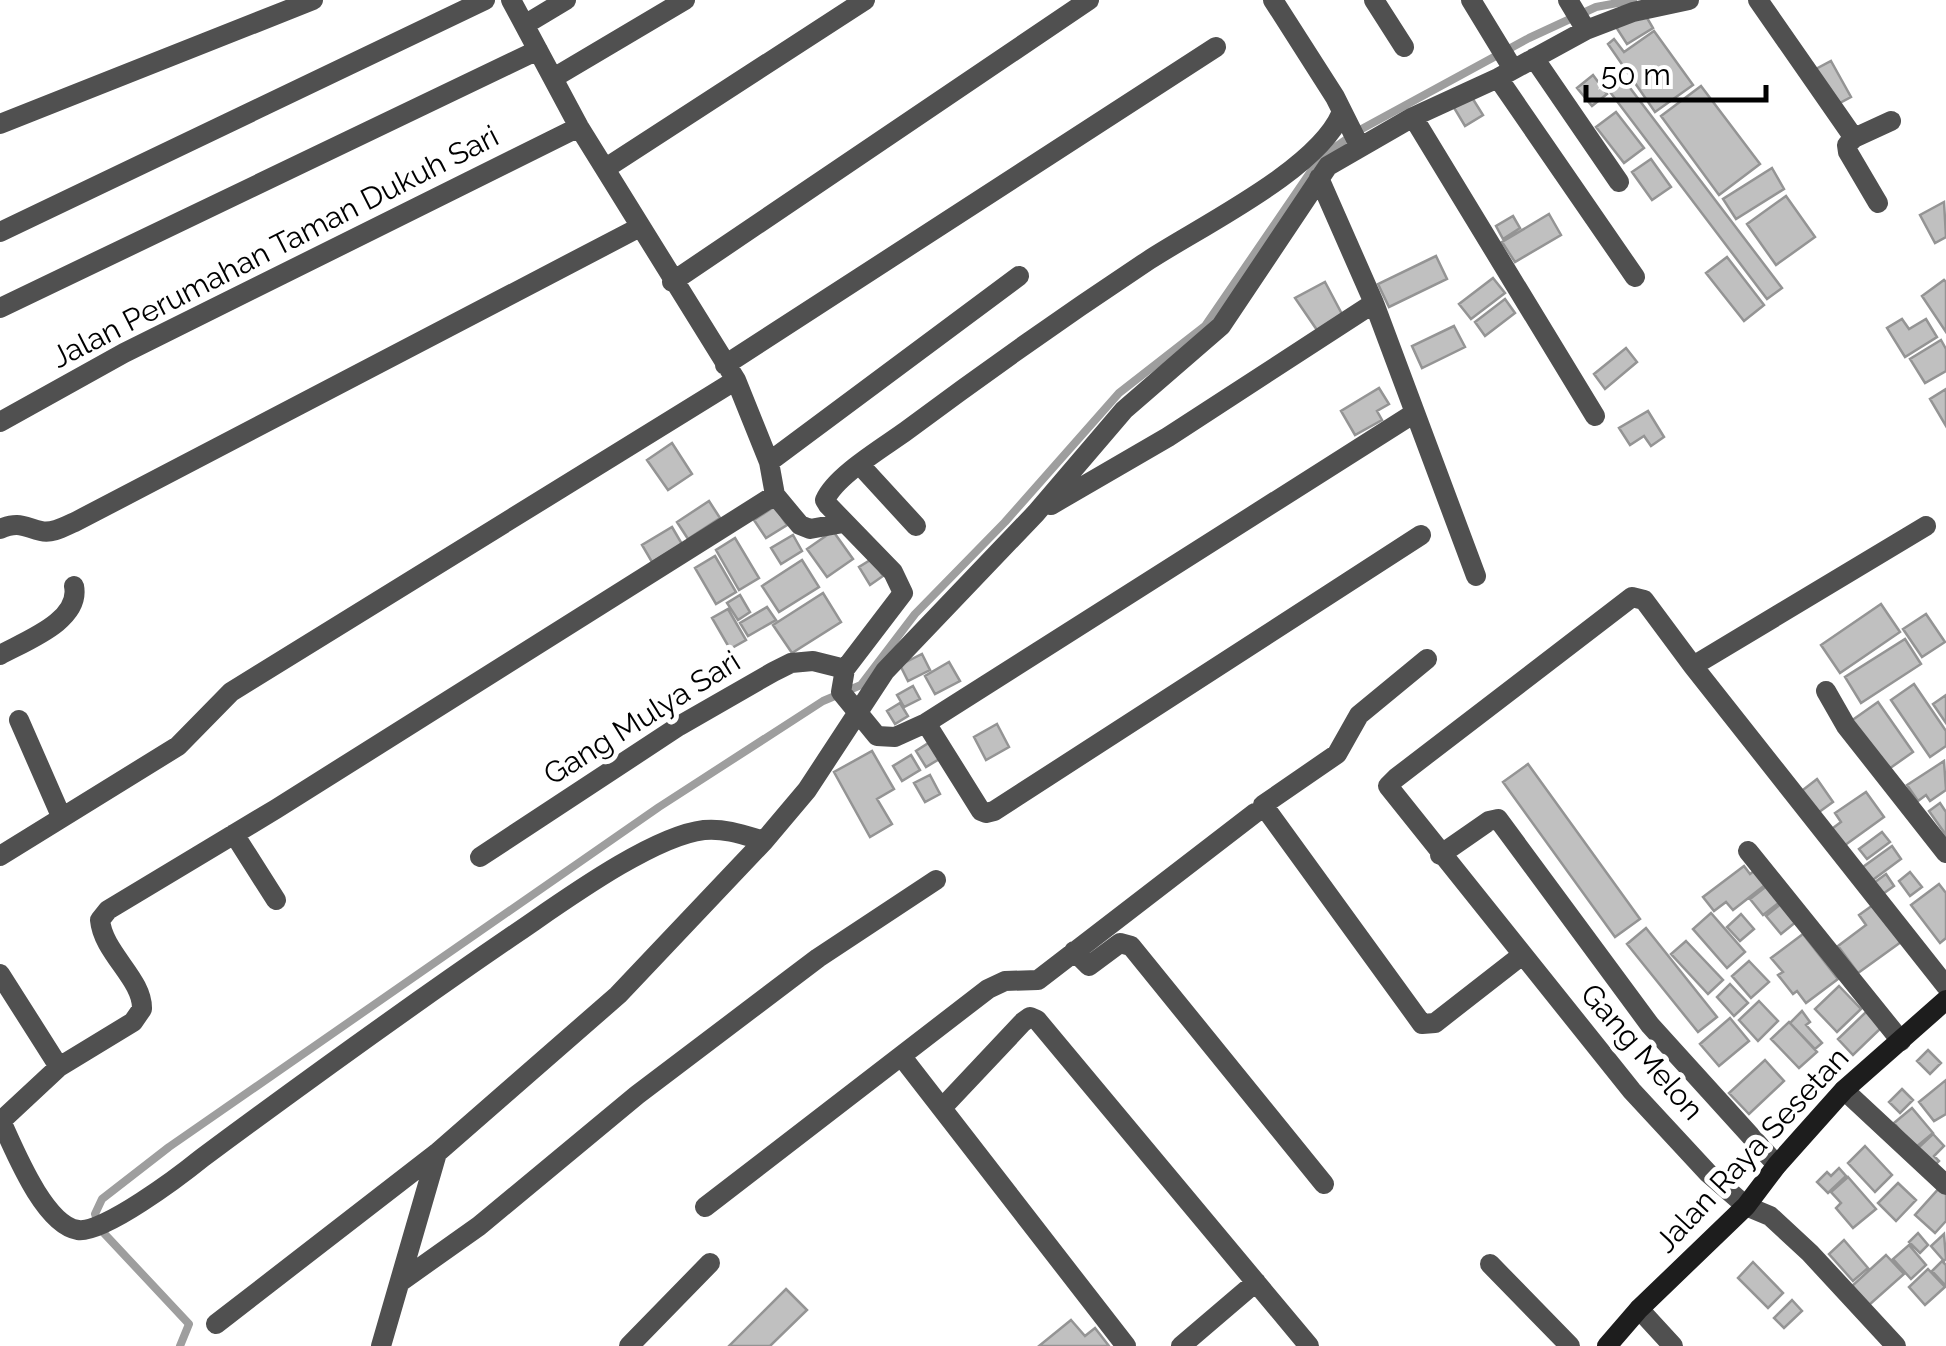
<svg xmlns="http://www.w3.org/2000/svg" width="1946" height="1346" viewBox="0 0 1946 1346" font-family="Raleway,sans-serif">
	<rect width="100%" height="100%" fill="#fff"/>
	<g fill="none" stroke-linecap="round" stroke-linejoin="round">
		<path stroke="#9e9e9e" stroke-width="8" d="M180 1346 189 1324 100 1229 95 1214 102 1199 169 1147 659 807 823 701 861 685 915 614 1005 522 1119 393 1205 326 1320 158 1358 131 1529 38 1596 7 1633 0"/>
	</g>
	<path fill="#c0c0c0" stroke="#949494" stroke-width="2.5" d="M1643 11 1653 28 1627 44 1616 27Z
		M1654 31 1693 85 1655 112 1608 44 1614 39 1624 52Z
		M1831 61 1851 97 1834 106 1814 70Z
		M1593 75 1607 94 1592 106 1577 88Z
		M1624 80 1782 288 1767 299 1610 92Z
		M1701 86 1760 164 1719 195 1661 116Z
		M1471 96 1483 115 1465 126 1453 106Z
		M1616 112 1644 148 1624 163 1596 127Z
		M1651 159 1671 187 1652 200 1632 172Z
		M1772 168 1784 189 1736 219 1723 199Z
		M1786 196 1815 237 1776 265 1747 224Z
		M1944 202 1946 237 1935 243 1920 215Z
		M1549 214 1561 235 1515 262 1502 242Z
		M1513 216 1520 228 1503 239 1496 226Z
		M1436 256 1447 279 1389 307 1378 284Z
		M1727 257 1764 305 1744 321 1706 273Z
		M1493 278 1505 293 1471 319 1459 304Z
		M1944 280 1946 282V332L1922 296Z
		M1325 282 1343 316 1317 330 1295 298Z
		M1505 299 1515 313 1485 336 1475 322Z
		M1902 319 1909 329 1926 319 1937 337 1905 357 1887 328Z
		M1454 326 1465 347 1422 368 1412 346Z
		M1941 340 1946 349V371L1925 383 1910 359Z
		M1626 348 1637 362 1605 389 1594 374Z
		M1379 388 1389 404 1377 411 1382 420 1355 435 1341 411Z
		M1946 389V426L1930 399Z
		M1648 411 1664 437 1651 446 1644 436 1630 445 1619 428Z
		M672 443 692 474 668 490 647 460Z
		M709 501 720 518 688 539 677 522Z
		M775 506 787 525 766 538 754 520Z
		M672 527 682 544 652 562 642 545Z
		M833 531 853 559 827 577 807 549Z
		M793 535 802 551 781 564 771 548Z
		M735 538 759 578 739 590 716 550Z
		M715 556 736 592 716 604 695 568Z
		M872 559 883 576 870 585 859 567Z
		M802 560 819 587 779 612 762 586Z
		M823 593 841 622 792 653 773 625Z
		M740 595 750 612 738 620 727 603Z
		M1881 604 1900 632 1840 673 1821 645Z
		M767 607 776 620 748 636 740 623Z
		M728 609 746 640 730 649 712 618Z
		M1926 614 1945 642 1922 657 1903 629Z
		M1905 639 1921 664 1861 703 1845 677Z
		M922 654 930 670 908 681 900 665Z
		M949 662 960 681 935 694 925 676Z
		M1914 684 1946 731V746L1930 757 1891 700Z
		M913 686 920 699 904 707 897 695Z
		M1946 695V723L1933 704Z
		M1878 702 1913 752 1886 771 1851 721Z
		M900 703 908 716 895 724 887 711Z
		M997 724 1009 747 986 760 974 737Z
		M930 742 941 758 926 767 916 751Z
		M872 751 894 789 877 799 892 824 870 837 834 772Z
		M911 755 920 770 902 781 893 766Z
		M1944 761 1946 790 1930 801 1926 795 1918 801 1907 785Z
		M1528 764 1640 919 1615 937 1503 782Z
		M930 775 940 794 925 802 914 783Z
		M1817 779 1833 802 1815 815 1799 793Z
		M1866 792 1884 817 1841 848 1829 831 1841 822 1835 813Z
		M1940 803 1946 812V835L1929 811Z
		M1882 832 1890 842 1867 859 1859 849Z
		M1892 846 1901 859 1870 882 1860 869Z
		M1744 866 1750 874 1754 871 1765 885 1733 910 1726 902 1714 911 1703 897Z
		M1910 872 1922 887 1910 896 1899 881Z
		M1886 874 1894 886 1880 896 1871 885Z
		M1939 884 1946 893V938L1940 943 1911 905Z
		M1768 885 1781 901 1763 915 1750 899Z
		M1782 903 1797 921 1781 934 1766 916Z
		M1873 905 1901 942 1858 973 1838 946 1866 925 1859 915Z
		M1711 913 1745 952 1727 968 1693 929Z
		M1741 914 1754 929 1740 941 1727 927Z
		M1646 928 1717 1017 1698 1032 1627 944Z
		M1803 934 1838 979 1806 1003 1797 991 1793 994 1778 975 1783 972 1771 958Z
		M1686 941 1723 980 1708 994 1671 954Z
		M1749 961 1769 982 1751 998 1732 976Z
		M1730 984 1748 1003 1734 1016 1717 997Z
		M1839 986 1861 1009 1837 1032 1815 1009Z
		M1759 1001 1778 1021 1758 1041 1739 1020Z
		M1802 1011 1810 1022 1806 1025 1822 1043 1815 1049 1790 1023Z
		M1866 1012 1881 1028 1853 1055 1838 1039Z
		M1730 1018 1749 1041 1719 1066 1700 1044Z
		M1789 1022 1817 1052 1799 1068 1771 1039Z
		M1928 1050 1941 1063 1930 1074 1917 1061Z
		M1765 1060 1784 1081 1749 1114 1729 1093Z
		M1946 1080V1114L1934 1121 1919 1102Z
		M1902 1089 1913 1100 1900 1113 1889 1102Z
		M1912 1108 1933 1133 1915 1148 1894 1123Z
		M1933 1134 1944 1146 1934 1156 1939 1161 1933 1167 1917 1149Z
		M1865 1146 1892 1175 1875 1192 1848 1163Z
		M1839 1168 1846 1176 1828 1193 1817 1182 1827 1172 1831 1176Z
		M1848 1177 1876 1209 1853 1228 1836 1208 1841 1203 1831 1192Z
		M1898 1183 1916 1200 1896 1221 1878 1203Z
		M1942 1185 1946 1188V1221L1935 1233 1915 1215Z
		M1918 1233 1928 1245 1920 1253 1909 1242Z
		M1944 1234 1946 1259 1944 1261 1931 1246Z
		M1844 1240 1868 1268 1853 1281 1829 1254Z
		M1909 1245 1926 1265 1911 1279 1893 1259Z
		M1886 1255 1904 1274 1869 1305 1852 1286Z
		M1942 1261 1946 1265V1286L1932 1271Z
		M1753 1262 1783 1293 1768 1308 1738 1278Z
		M1928 1269 1945 1287 1925 1305 1909 1287Z
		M786 1289 807 1310 770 1346H729Z
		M1792 1300 1802 1311 1784 1328 1774 1318Z
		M1071 1320 1085 1336 1095 1328 1109 1346H1039Z"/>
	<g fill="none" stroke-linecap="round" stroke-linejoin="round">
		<path stroke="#505050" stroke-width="20" d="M511 0 579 127 736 380 769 462 775 495 800 525 810 529 843 523
			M1273 0 1335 97 1360 147
			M1374 0 1404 47
			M1471 0 1513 69
			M1568 0 1586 30
			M1758 0 1854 138
			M526 24 566 0
			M1534 58 1619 182
			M555 77 685 0
			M1498 78 1635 277
			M1341 114C1317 170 1201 226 1149 260 1066 315 985 372 906 431 884 447 835 476 825 500L828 505 893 572 903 593 845 669 841 692 877 736 895 737 926 723 1413 414
			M1413 117 1595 416
			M0 124 313 0
			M606 168 865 0
			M1319 178 1374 303 1476 576
			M1878 203 1848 152 1847 145 1854 138 1891 121
			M0 232 485 0
			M672 282 1089 0
			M0 308 538 50
			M725 365 1216 47
			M0 422 124 353 579 127
			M769 462 1019 276
			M860 465 916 526
			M1051 505 1168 437 1374 303
			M0 529C19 521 24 527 41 531 53 534 65 526 75 522L640 227
			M0 655C25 641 81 621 74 586
			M1427 659 1359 715 1337 754 1263 805 1422 1024 1435 1023 1521 956
			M1693 666 1946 986
			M1826 691 1846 726 1946 853
			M19 720 61 816
			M926 723 981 811 986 813 994 811 1421 535
			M234 834 276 900
			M1748 851 1901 1041
			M1440 855 1489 821 1498 819 1650 1025 1777 1165
			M0 856 178 746 231 692 736 380
			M480 857 679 726 773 672 791 663 813 661 845 669
			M1074 951 1089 966 1120 943 1131 946 1324 1184
			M0 974 59 1067
			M902 1057 1126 1346
			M1844 1090 1946 1185
			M942 1108 1023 1022 1030 1017 1037 1020 1309 1346
			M1 1121C14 1149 44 1225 78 1230 103 1234 181 1175 202 1158 306 1081 411 1005 518 932 562 902 652 836 704 830 725 828 744 835 764 841
			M0 1122 59 1067 133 1022 142 1009C143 979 103 953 100 920L108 910 276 809 775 495
			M705 1207 988 989 1005 981 1038 980 1255 813
			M1490 1264 1570 1346
			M400 1282 479 1226 637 1095 818 958 936 880
			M1639 1309 1673 1346
			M216 1324 437 1153 618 995 764 841 807 790 885 671 1036 513 1124 410 1221 326 1328 166 1413 117 1498 78 1586 30 1633 12 1689 0
			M381 1346 437 1153
			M629 1346 710 1263
			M1181 1346 1256 1282
			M1896 1346 1810 1253 1770 1216 1746 1206 1708 1173 1632 1091 1388 786 1396 778 1632 597 1644 600 1693 666 1926 526"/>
		<path stroke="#1d1d1d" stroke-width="20" d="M1607 1346 1639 1309 1746 1206 1777 1165 1844 1090 1946 1000"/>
	</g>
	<g text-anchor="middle" stroke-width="10" stroke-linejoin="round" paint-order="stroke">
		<g font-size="30" fill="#000" stroke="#fff">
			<text transform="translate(275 247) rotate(-27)" y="10">Jalan Perumahan Taman Dukuh Sari</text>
			<text transform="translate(642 718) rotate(-32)" y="10">Gang Mulya Sari</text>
			<text transform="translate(1642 1052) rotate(49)" y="10">Gang Melon</text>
			<text transform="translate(1752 1150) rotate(-47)" y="10">Jalan Raya Sesetan</text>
		</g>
	</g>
	<path d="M1586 85v15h180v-15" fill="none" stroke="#000000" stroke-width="5"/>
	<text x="1601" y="85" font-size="30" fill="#000000" stroke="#ffffff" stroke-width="8" paint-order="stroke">50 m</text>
</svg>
